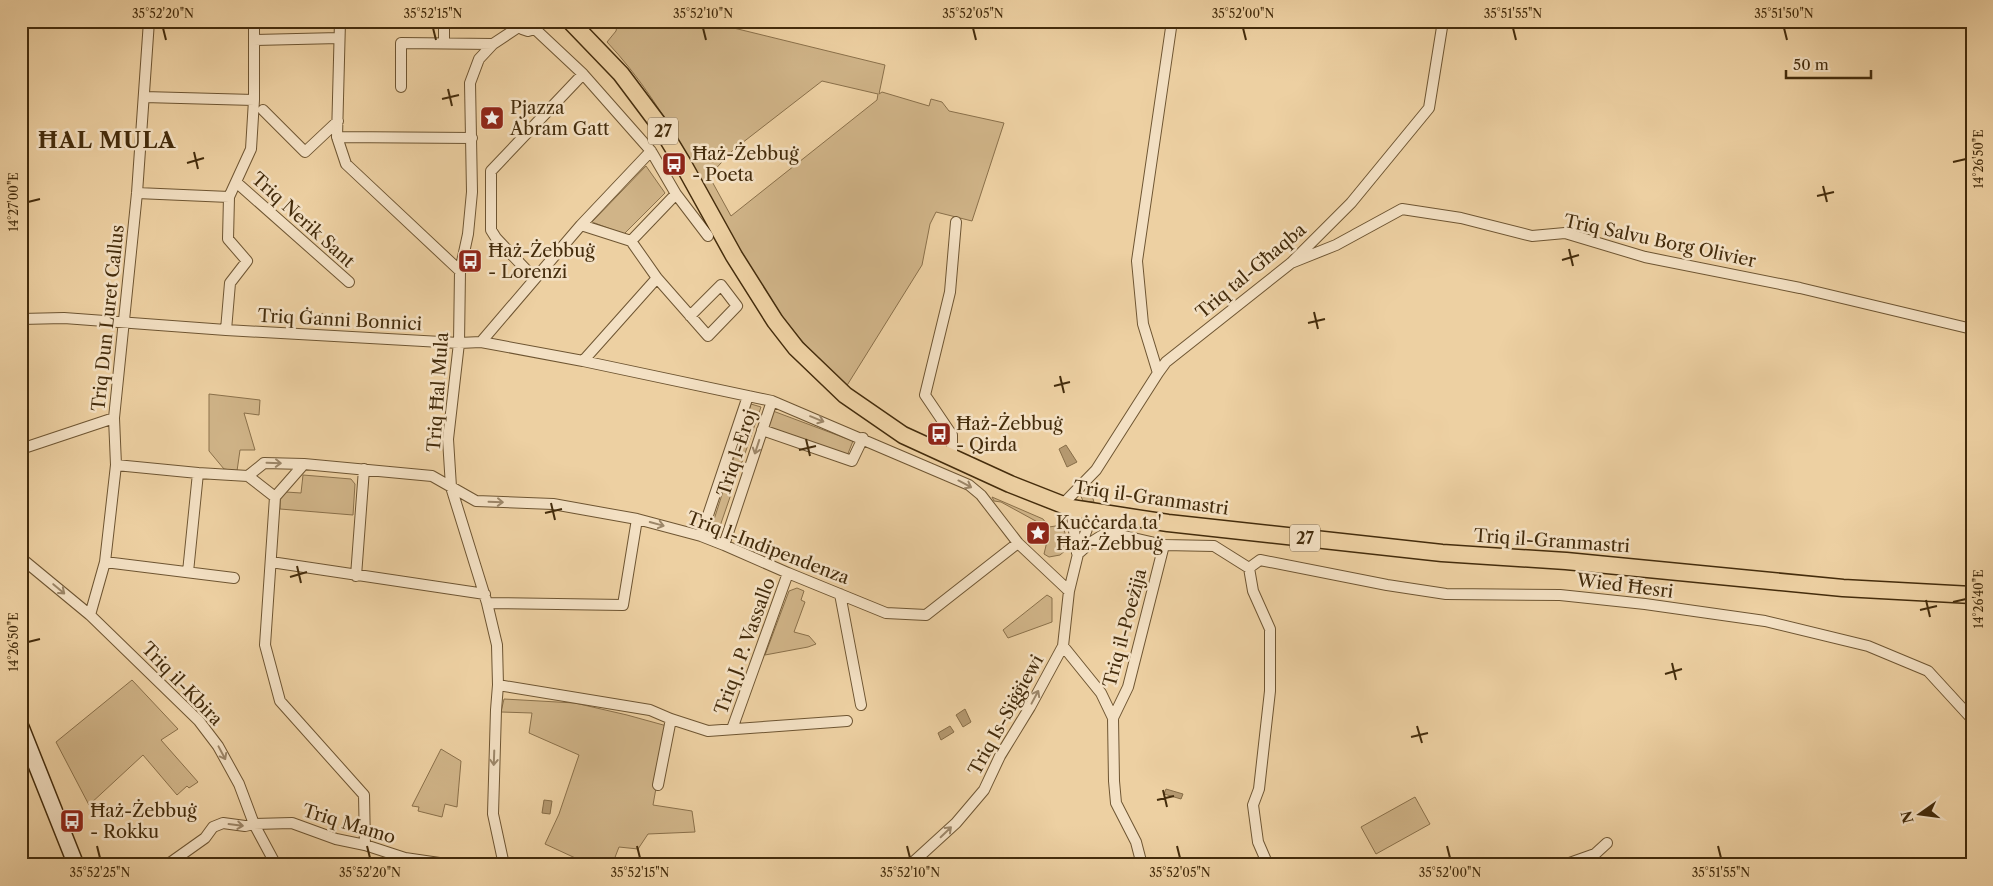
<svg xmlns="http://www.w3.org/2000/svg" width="1993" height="886" viewBox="0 0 1993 886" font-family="'Libre Caslon Text',serif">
	<rect width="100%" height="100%" fill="#edd0a2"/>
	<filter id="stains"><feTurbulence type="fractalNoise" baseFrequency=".004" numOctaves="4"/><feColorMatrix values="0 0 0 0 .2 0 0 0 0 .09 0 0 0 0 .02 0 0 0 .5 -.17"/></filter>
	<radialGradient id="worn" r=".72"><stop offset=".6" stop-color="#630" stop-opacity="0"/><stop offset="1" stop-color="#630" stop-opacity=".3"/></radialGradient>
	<path fill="#d0b488" stroke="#8a704a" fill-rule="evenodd" d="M618 21H705L885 65 879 94 882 92 929 106 931 99 942 102 949 111 1004 123 972 221 936 212 930 224 922 265 846 387C811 354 780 317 755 276 706 197 671 110 607 42L616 31ZM822 81 878 94 877 100 731 216 709 176 733 150Z
		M646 166 665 193 624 234 592 222Z
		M322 313 333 322 331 325 316 324 314 322Z
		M209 394 260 400 259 415 244 413 255 450H240L237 471 224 469 209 451Z
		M751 404 761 407 718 532 711 529Z
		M773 411 853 441 847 456 768 427Z
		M303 475 351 479 355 484 353 515 280 509V498L286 492 301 493Z
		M1089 486 1094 502 1083 501 1080 494Z
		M992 497 1043 519 1049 527 1062 525 1065 533 1066 550 1060 555 1049 557 1044 554 1049 533 1043 525 1001 502 994 501Z
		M797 588 804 591 801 600 805 602 794 632 809 636 816 644 808 647 765 655 789 591Z
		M1047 595 1052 598V622L1008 638 1003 630Z
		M132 680 178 729 161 740 198 782 189 788 187 786 177 795 143 755 89 805 56 742Z
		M504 699 575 703 627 715 667 726 653 805 692 811 695 832 648 834 638 849 619 847 612 865H592L584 862 545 844 559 814 579 755 529 733 532 713 501 712Z
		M441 749 461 761 457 807 445 804 442 817 418 811 419 807 412 806Z
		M1415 797 1430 824 1376 854 1361 827Z"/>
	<path fill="#b4986f" stroke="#876d47" d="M1066 445 1077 462 1067 467 1059 449Z
		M965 709 971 722 963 727 956 715Z
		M950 726 954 732 941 740 938 733Z
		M1166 789 1183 794 1181 799 1164 794Z
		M544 800 552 801 550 814 542 813Z"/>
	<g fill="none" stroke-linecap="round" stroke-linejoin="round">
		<defs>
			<path id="street" d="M340 21 337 137 346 164 460 271
				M518 21 522 29 528 31 535 29 538 21
				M535 29 583 74 651 151 676 194 708 236
				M255 40 339 38
				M444 43V21
				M401 87V43L493 44
				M144 97 254 100
				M263 110 305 152 338 121
				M337 137 472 138
				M236 182 349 282
				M137 193 229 197
				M581 225 631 241 657 278 708 336 737 306 721 285 690 316
				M631 241 676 194
				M1291 263 1336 245 1402 209 1461 218 1532 236 1565 233 1645 257 1800 288 1972 329
				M534 278 496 238 491 230V171L583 74
				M21 319 64 318 226 330 459 343 481 342 583 361 772 401 969 485 981 495 1018 543 1069 591
				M226 330 230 283 247 261 228 239 229 197 251 149 254 100V21
				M481 342 581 225 651 151
				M583 361 657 278
				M1158 373 1143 324 1137 261 1172 21
				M762 430 852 461 863 438
				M21 449 114 418
				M952 457V435L925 395 950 292 956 222
				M116 465 198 473 248 476 275 497 304 464 432 476 476 501 553 504 637 519 701 536 724 545 788 573 886 613 926 615 1018 543
				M248 476 264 463 304 464
				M275 497 265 645 280 701 364 795 365 845
				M1062 505 1096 470 1158 373 1166 362 1291 263 1351 203 1429 108 1443 21
				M1071 508 1077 553
				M701 536 748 396
				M724 545 772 401
				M1080 552 1090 543 1101 536 1116 534 1164 545 1214 546 1249 568
				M21 558 90 615 199 721 218 746 239 784 254 824 276 865
				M105 562 234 578
				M271 562 485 594
				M1249 568 1260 560 1387 585 1446 594 1560 595 1645 604 1765 621 1868 646 1928 671 1972 719
				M1249 568 1253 591 1270 629V691L1259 789 1253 805 1258 842 1268 865
				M188 572 198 473
				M356 576 364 469
				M840 594 861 705
				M487 603 623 605 637 519
				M90 615 105 562 116 465 114 418 137 193 149 21
				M1063 646 1101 693 1113 718 1114 781 1116 803 1136 842 1142 865
				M498 685 650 710 671 719 708 731 847 721
				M1113 718 1128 687 1164 545
				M732 729 788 573
				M658 785 671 719
				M167 865 205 838 213 827 223 823 245 826 254 824 292 823 336 839 365 845 405 858 453 865
				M504 865 493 814 496 710 498 685 497 645 487 603 451 487 448 439 459 343 460 271 468 234 472 192 470 83 479 59 493 44 520 26
				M910 865 956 823 984 790 1000 756 1030 707 1063 646 1069 591 1078 554 1093 512
				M1564 865 1595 854 1607 843"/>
			<path id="secondary" d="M21 727 76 865"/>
			<path id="primary" d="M570 21 621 74 660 126 683 164 734 256 775 321 796 348 845 395 903 435 1010 484 1071 508 1168 523 1442 553 1566 561 1843 588 1972 595"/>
		</defs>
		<use href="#street" stroke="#6e5532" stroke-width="12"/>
		<use href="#secondary" stroke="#442c0c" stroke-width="18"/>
		<use href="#primary" stroke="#442c0c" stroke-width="19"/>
		<use href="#street" stroke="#f3e0c3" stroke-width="10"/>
		<use href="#secondary" stroke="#f3e0c3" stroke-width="15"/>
		<use href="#primary" stroke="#edd0a2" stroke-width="16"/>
	</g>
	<defs><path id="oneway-shaft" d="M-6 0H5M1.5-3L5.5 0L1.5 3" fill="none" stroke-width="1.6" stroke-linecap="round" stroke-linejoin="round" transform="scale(1.25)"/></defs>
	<g stroke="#9c8668">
		<use href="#oneway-shaft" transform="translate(817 419) rotate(22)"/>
		<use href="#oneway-shaft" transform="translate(757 447) rotate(108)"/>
		<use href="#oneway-shaft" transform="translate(274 463) rotate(2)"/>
		<use href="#oneway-shaft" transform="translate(965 484) rotate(28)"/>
		<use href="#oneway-shaft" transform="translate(496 502) rotate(2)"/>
		<use href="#oneway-shaft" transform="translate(657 524) rotate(15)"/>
		<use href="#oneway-shaft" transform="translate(59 589) rotate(40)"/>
		<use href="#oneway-shaft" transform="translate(1035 697) rotate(-62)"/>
		<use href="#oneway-shaft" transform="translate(222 753) rotate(62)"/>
		<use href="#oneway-shaft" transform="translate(494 758) rotate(92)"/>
		<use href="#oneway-shaft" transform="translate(236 825) rotate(7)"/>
		<use href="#oneway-shaft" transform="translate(946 832) rotate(-44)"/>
	</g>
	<path fill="none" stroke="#442c0c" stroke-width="2" d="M163 28 166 40M433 28 436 40M703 28 706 40M973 28 976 40M1243 28 1246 40M1513 28 1516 40M1784 28 1787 40M448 89 452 106M442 99 459 95M194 152 198 169M1953 162 1966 159M187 163 204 158M1823 186 1827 202M1817 196 1834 192M28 202 40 199M1569 249 1573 266M1562 260 1579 255M1314 312 1318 329M1308 323 1325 319M1060 376 1064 393M1054 386 1070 382M806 439 810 456M799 450 816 446M551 503 555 520M545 513 562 509M297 566 301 583M290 577 307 572M1926 600 1930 617M1953 602 1966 599M1920 610 1937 606M28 642 40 639M1672 663 1676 680M1665 674 1682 669M1417 726 1422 743M1411 737 1428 733M1163 790 1167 807M1157 800 1174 796M97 846 100 858M367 846 370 858M637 846 640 858M907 846 910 858M1177 846 1180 858M1447 846 1450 858M1718 846 1721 858"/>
	<defs>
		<symbol id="sight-square" viewBox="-11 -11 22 22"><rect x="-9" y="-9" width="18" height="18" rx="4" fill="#8f2418" stroke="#f3e0c3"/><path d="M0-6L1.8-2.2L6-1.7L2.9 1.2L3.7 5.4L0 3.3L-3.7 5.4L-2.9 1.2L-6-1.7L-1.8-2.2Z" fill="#fff"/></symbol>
		<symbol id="bus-square" viewBox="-11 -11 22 22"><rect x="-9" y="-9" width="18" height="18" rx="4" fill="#8f2418" stroke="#f3e0c3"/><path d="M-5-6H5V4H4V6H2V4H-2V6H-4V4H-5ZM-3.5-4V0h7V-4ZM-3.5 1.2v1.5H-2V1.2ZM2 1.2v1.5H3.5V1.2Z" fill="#fff"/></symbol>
	</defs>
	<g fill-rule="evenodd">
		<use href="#sight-square" x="478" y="104" width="28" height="28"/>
		<use href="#bus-square" x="660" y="150" width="28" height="28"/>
		<use href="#bus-square" x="456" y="247" width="28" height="28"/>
		<use href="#bus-square" x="925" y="420" width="28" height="28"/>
		<use href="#sight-square" x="1024" y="519" width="28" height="28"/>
		<use href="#bus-square" x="58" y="807" width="28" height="28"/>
	</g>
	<g text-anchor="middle" stroke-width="5" stroke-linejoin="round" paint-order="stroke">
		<g fill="#f3e0c3" stroke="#786243" stroke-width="1">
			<rect x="648" y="117.5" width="30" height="27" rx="4"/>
			<rect x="1290" y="524.5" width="30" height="27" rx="4"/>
		</g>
		<g font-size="16" font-weight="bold" fill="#442c0c">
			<text x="663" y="137">27</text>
			<text x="1305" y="544">27</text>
		</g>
		<g font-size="18" fill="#442c0c" stroke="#f3e0c3" text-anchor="start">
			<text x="510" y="114">Pjazza<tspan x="510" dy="21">Abram Gatt</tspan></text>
			<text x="692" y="160">Ħaż-Żebbuġ<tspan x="692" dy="21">- Poeta</tspan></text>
			<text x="488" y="257">Ħaż-Żebbuġ<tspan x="488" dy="21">- Lorenzi</tspan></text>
			<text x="956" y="430">Ħaż-Żebbuġ<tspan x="956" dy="21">- Qirda</tspan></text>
			<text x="1056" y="529">Kuċċarda ta'<tspan x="1056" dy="21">Ħaż-Żebbuġ</tspan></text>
			<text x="90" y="817">Ħaż-Żebbuġ<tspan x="90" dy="21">- Rokku</tspan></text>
		</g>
		<g font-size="18" fill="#442c0c" stroke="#f3e0c3">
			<text transform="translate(303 220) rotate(42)" y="6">Triq Nerik Sant</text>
			<text transform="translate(1660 241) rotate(12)" y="6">Triq Salvu Borg Olivier</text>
			<text transform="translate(1251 271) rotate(-40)" y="6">Triq tal-Għaqba</text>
			<text transform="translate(108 318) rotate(-84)" y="6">Triq Dun Luret Callus</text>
			<text transform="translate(340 320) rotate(3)" y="6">Triq Ġanni Bonnici</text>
			<text transform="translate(438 392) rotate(-86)" y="6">Triq Ħal Mula</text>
			<text transform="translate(737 453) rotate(-72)" y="6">Triq l-Eroj</text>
			<text transform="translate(1151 498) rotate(8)" y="6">Triq il-Granmastri</text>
			<text transform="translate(1552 541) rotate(4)" y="6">Triq il-Granmastri</text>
			<text transform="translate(768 548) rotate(21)" y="6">Triq l-Indipendenza</text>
			<text transform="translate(1625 586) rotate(7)" y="6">Wied Ħesri</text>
			<text transform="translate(1125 628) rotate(-75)" y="6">Triq il-Poeżija</text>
			<text transform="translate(745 646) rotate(-70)" y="6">Triq J. P. Vassallo</text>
			<text transform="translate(182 684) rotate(46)" y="6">Triq il-Kbira</text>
			<text transform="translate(1006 715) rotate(-61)" y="6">Triq Is-Siġġiewi</text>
			<text transform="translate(349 824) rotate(17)" y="6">Triq Mamo</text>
		</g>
		<g font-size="22" font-weight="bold" letter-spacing="1" fill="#442c0c" stroke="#f3e0c3">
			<text x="107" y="148">ĦAL MULA</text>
		</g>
	</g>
	<rect width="1993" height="886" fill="none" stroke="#edd0a2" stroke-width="55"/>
	<g transform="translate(1920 814) rotate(256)" stroke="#f3e0c3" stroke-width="4" paint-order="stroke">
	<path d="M0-4L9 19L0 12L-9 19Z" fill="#442c0c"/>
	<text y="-8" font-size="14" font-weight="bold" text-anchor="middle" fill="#442c0c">N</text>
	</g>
	<path d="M1786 70v8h85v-8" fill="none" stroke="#442c0c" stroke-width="2.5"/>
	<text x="1793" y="70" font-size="15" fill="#442c0c" stroke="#f3e0c3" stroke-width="4" paint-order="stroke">50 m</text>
	<rect x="28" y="28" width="1938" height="830" fill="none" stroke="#442c0c" stroke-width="2"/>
	<g font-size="12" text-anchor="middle" fill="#442c0c">
		<text x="163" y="18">35°52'20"N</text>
		<text x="433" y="18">35°52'15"N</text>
		<text x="703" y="18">35°52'10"N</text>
		<text x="973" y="18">35°52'05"N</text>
		<text x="1243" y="18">35°52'00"N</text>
		<text x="1513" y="18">35°51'55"N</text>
		<text x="1784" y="18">35°51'50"N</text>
		<text transform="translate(1979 159) rotate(-90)" y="4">14°26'50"E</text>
		<text transform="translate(14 202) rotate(-90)" y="4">14°27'00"E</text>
		<text transform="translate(1979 599) rotate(-90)" y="4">14°26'40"E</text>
		<text transform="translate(14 642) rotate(-90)" y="4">14°26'50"E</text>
		<text x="100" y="877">35°52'25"N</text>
		<text x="370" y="877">35°52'20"N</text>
		<text x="640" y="877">35°52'15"N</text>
		<text x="910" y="877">35°52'10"N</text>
		<text x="1180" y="877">35°52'05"N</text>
		<text x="1450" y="877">35°52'00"N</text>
		<text x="1721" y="877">35°51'55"N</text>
	</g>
	<rect width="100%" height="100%" filter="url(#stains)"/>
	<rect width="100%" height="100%" fill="url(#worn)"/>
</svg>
